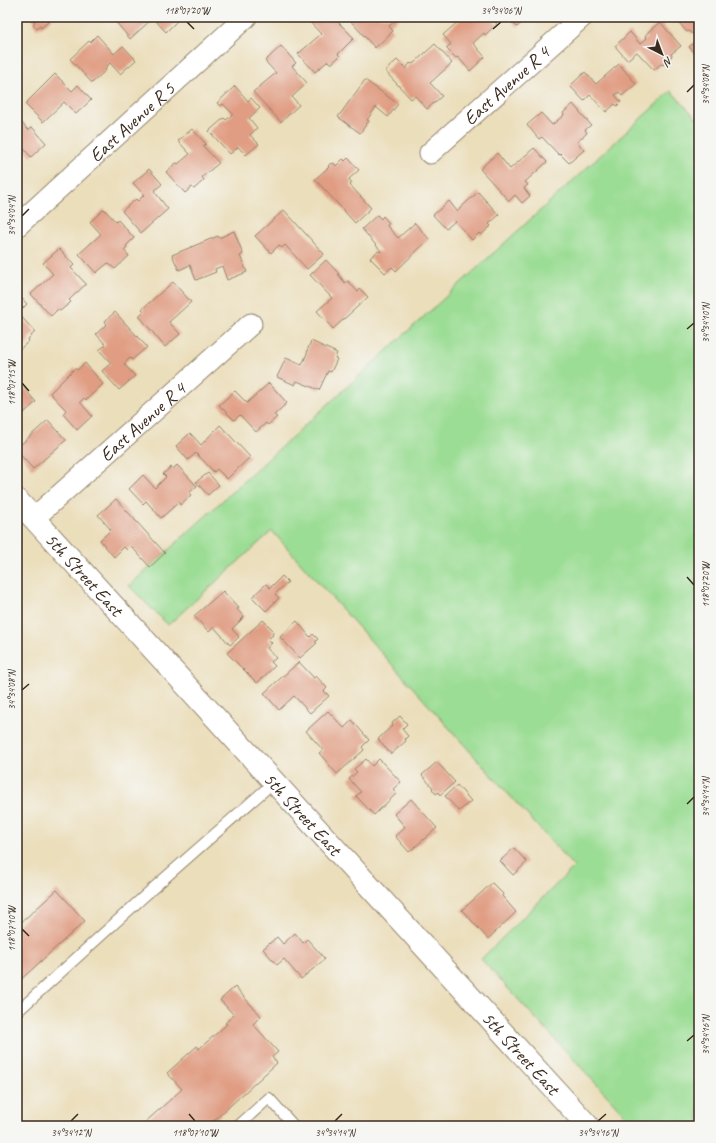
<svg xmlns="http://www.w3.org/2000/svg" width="716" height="1143" viewBox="0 0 716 1143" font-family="Caveat,sans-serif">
	<rect width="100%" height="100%" fill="#f6f6f2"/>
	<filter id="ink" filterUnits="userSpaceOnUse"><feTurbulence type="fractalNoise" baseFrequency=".025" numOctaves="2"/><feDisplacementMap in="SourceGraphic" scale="8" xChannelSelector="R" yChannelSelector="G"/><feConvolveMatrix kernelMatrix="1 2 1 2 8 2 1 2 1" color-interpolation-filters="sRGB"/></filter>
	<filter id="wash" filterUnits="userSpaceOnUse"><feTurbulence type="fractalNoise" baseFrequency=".012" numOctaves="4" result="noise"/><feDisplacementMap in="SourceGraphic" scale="16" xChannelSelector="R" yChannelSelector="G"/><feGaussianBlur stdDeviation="0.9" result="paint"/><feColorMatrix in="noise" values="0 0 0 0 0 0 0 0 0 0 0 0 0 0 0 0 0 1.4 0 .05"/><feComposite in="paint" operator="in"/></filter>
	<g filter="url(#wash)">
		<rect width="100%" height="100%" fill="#ebdebb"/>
		<path fill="#9bdd94" stroke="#6b8459" d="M671 91 699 121V1126H635L481 959 574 867 272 531 168 625 129 586Z"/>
		<g id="blocks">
			<path fill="#e09d83" d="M31 17H54L41 28 40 26 37 29 33 24 35 22Z
				M121 17H181L166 32 153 18 130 39 116 22Z
				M314 17H333L354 38 338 54 340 56 331 64 328 61 315 72 298 54 321 34 309 21Z
				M347 17H400L389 26 393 31 375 48Z
				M459 17H490L497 24 485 35 484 33 473 43 485 57 470 71 458 57 456 58 446 48 451 44 443 35 460 20 458 18Z
				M508 17H528L517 27Z
				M674 17H699V28L692 34 689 31 687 32Z
				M660 22 681 46 671 54 672 56 663 65 661 64 654 70 637 52 627 60 615 46 630 32 640 44 647 38 645 36 649 31Z
				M97 35 114 54 123 46 136 60 120 74 110 63 105 68 106 70 92 83 70 59 89 41 90 42Z
				M699 38V58L689 47Z
				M435 44 452 63 430 83 442 96 427 109 415 96 411 99 385 71 397 60 406 69 410 63 411 64 414 63Z
				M281 46 296 63 292 66 307 83 292 97 299 105 281 122 253 92 276 73 265 61Z
				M619 64 636 84 622 96 619 92 615 95 621 102 617 106 615 104 606 112 590 95 584 101 570 86 585 72 596 84Z
				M55 74 72 91 78 85 91 100 76 114 64 102 43 122 25 104Z
				M365 80 398 104 388 117 376 107 367 120 369 121 360 133 338 117Z
				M235 86 248 101 251 98 260 108 249 118 257 128 250 135 259 144 246 155 238 147 230 154 209 131 224 118 226 120 233 114 223 104 220 106 217 103Z
				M573 104 591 125 585 130 587 133 577 142 584 150 569 163 560 154 559 155 542 137 539 139 527 125 541 113 552 125 564 115 563 113Z
				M17 117 28 130 32 127 46 143 31 157 19 143 17 145Z
				M192 129 206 144 203 146 219 163 202 177 204 180 194 189 192 187 185 193 166 172 176 163 178 164 190 154 178 141Z
				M534 148 547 162 525 182 528 185 524 188 530 196 522 203 515 195 509 201 480 169 497 153 510 169Z
				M348 158 359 170 349 179 352 183 350 185 371 208 355 223 315 179 329 167 328 166 331 163 332 164 334 163 336 166 343 159 345 161Z
				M149 169 162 184 154 191 168 209 141 233 122 211 136 199 138 201 144 195 133 183Z
				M478 192 499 215 489 224 491 226 481 235 479 233 472 240 455 221 446 229 433 215 449 201 457 211Z
				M104 209 116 222 118 220 134 238 126 246 127 247 124 250 129 256 115 269 108 263 96 273 79 254 101 234 90 222Z
				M284 210 324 254 307 269 285 245 282 248 279 245 271 253 255 236Z
				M377 215 381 219 383 216 389 223 387 226 398 238 415 223 429 239 396 271 392 267 385 273 370 258 378 251 380 252 381 251 362 229Z
				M234 231 243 254 240 256 247 272 227 280 222 266 215 269 216 272 196 280 190 265 179 270 172 255 218 236 219 238Z
				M59 249 74 265 71 268 86 284 69 300 71 302 60 311 58 309 51 316 31 294 53 274 43 263Z
				M326 260 339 274H338L345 283 348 281 358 292 360 289 368 297 333 329 317 311 332 298 310 275Z
				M173 282 191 302 169 322 180 334 165 347 139 316 144 311 142 309Z
				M17 293 27 304 18 313 35 332 28 339 29 341 19 350 17 348Z
				M115 312 147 347 132 360 130 358 124 364 135 376 119 390 102 371 111 363 99 350 106 345 96 334 107 324 105 321Z
				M311 341 337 353 335 358 337 359 331 372 328 371 319 390 297 381 295 385 277 377 286 358 302 365 308 351H307Z
				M85 363 103 384 86 400 84 398 80 402 92 416 77 430 63 414 66 410 50 393 75 368 77 370Z
				M269 383 287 403 274 415 277 417 268 425 266 423 256 432 240 415 234 420 219 405 235 391 247 403Z
				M23 387 36 402 17 419V392Z
				M48 420 66 440 33 469 17 451V448Z
				M220 425 250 457 227 479 217 469 214 472 196 453 188 460 176 446 190 433 201 445Z
				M177 465 197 486 189 493 191 495 180 505 179 502 161 518 146 501 143 504 129 489 143 475 155 488 166 477 163 474 171 467 173 469Z
				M208 473 219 485 208 495 196 482Z
				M116 499 165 553 150 567 131 546 127 550 124 547 114 557 100 540 111 530 98 515Z
				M282 576 288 582 275 594 279 598 266 611 252 597 266 584 270 588Z
				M223 591 239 608 237 609 244 617 232 629 239 637 230 645 214 627 209 632 194 616Z
				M263 620 274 631 272 634 273 635 268 639 272 643 267 648 276 658 271 662 275 666 257 683 227 653Z
				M297 621 310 637 313 634 318 639 315 642 317 643 300 658 280 637Z
				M299 662 314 678 316 676 327 688 324 691 329 696 310 713 294 696 279 710 264 693Z
				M328 711 344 728 352 720 369 740 362 747 364 750 337 774 319 753 323 750 306 731Z
				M400 716 407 724 402 729 408 736 405 739 406 741 391 754 378 739 393 725 392 723Z
				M366 759 372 766 379 759 401 782 393 789 397 793 374 815 356 796 361 792 349 779 357 772 354 769Z
				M437 762 455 782 440 795 438 792 436 794 432 789 433 788 422 775Z
				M457 785 471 801 459 811 445 796Z
				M411 799 437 828 409 852 395 836 405 827 394 814Z
				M514 848 527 862 513 875 500 861Z
				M492 883 503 894 502 896 516 912 488 939 462 910Z
				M57 890 85 921 17 983V926Z
				M295 933 303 943 307 939 325 959 301 979 284 959 277 965 263 949 277 937 283 944Z
				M235 987 261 1016 253 1024 278 1052 272 1057 277 1063 208 1126H141L182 1089 167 1073 197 1046 199 1049 227 1024 225 1023 234 1015 220 1000Z"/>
		</g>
	</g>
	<g filter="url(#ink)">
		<use href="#blocks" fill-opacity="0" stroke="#93846c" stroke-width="1"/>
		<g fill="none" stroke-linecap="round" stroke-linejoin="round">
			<defs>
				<path id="service" d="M17 1012 150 891 274 782
					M238 1126 269 1098 294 1126"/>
				<g id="minor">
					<path id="s1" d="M430 153 582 17"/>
					<path id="s2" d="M17 226 246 17"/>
					<path id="s3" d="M34 518 251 324"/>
				</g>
				<g id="tertiary">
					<path id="s4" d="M17 500 588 1126"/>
				</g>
			</defs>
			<use href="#service" stroke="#93846c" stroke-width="12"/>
			<use href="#minor" stroke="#93846c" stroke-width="23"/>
			<use href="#tertiary" stroke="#93846c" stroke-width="24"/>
			<use href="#service" stroke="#fff" stroke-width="10"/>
			<use href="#minor" stroke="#fff" stroke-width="21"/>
			<use href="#tertiary" stroke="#fff" stroke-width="22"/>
		</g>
	</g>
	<path fill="none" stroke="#3b2a1e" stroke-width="1.5" d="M187 22 194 29M493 29 501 22M687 92 694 85M22 216 29 209M687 329 694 323M22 383 29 391M687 577 694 585M22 690 29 684M687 804 694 797M22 929 29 936M687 1041 694 1035M189 1114 195 1121M71 1121 78 1114M335 1121 342 1114M598 1121 606 1114"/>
	<g text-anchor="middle" stroke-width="4" stroke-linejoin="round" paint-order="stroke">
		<g font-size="19" fill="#3b2a1e" stroke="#f6f6f2">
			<text dy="7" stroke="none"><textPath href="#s1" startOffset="102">East Avenue R 4</textPath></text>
			<text dy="7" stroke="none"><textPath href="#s2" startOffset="155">East Avenue R 5</textPath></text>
			<text dy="7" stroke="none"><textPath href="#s3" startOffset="145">East Avenue R 4</textPath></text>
			<text dy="7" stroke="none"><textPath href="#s4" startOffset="100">5th Street East</textPath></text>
			<text dy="7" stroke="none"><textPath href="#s4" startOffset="424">5th Street East</textPath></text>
			<text dy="7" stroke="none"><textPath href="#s4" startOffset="748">5th Street East</textPath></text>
		</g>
	</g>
	<rect width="716" height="1143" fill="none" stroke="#f6f6f2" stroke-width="44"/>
	<g transform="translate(662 54) rotate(138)" stroke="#f6f6f2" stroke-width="3" paint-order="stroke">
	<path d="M0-3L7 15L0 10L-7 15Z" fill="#3b2a1e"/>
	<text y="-6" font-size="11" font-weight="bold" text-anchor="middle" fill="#3b2a1e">N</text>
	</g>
	<rect x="22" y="22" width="672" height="1099" fill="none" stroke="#3b2a1e" stroke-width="1.5"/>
	<g font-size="10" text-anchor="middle" fill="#3b2a1e">
		<text x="187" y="14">118°07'20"W</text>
		<text x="501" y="14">34°34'06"N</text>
		<text transform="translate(705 85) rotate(-90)" y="4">34°34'08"N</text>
		<text transform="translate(11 216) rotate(-90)" y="4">34°34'04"N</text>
		<text transform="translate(705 323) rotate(-90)" y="4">34°34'10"N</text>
		<text transform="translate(11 383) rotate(-90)" y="4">118°07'15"W</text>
		<text transform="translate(705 585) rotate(-90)" y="4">118°07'20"W</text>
		<text transform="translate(11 690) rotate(-90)" y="4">34°34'08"N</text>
		<text transform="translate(705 797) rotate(-90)" y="4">34°34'14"N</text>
		<text transform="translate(11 929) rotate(-90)" y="4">118°07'10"W</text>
		<text transform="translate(705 1035) rotate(-90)" y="4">34°34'16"N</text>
		<text x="71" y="1136">34°34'12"N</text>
		<text x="195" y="1136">118°07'10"W</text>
		<text x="335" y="1136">34°34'14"N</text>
		<text x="598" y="1136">34°34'16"N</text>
	</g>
</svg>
